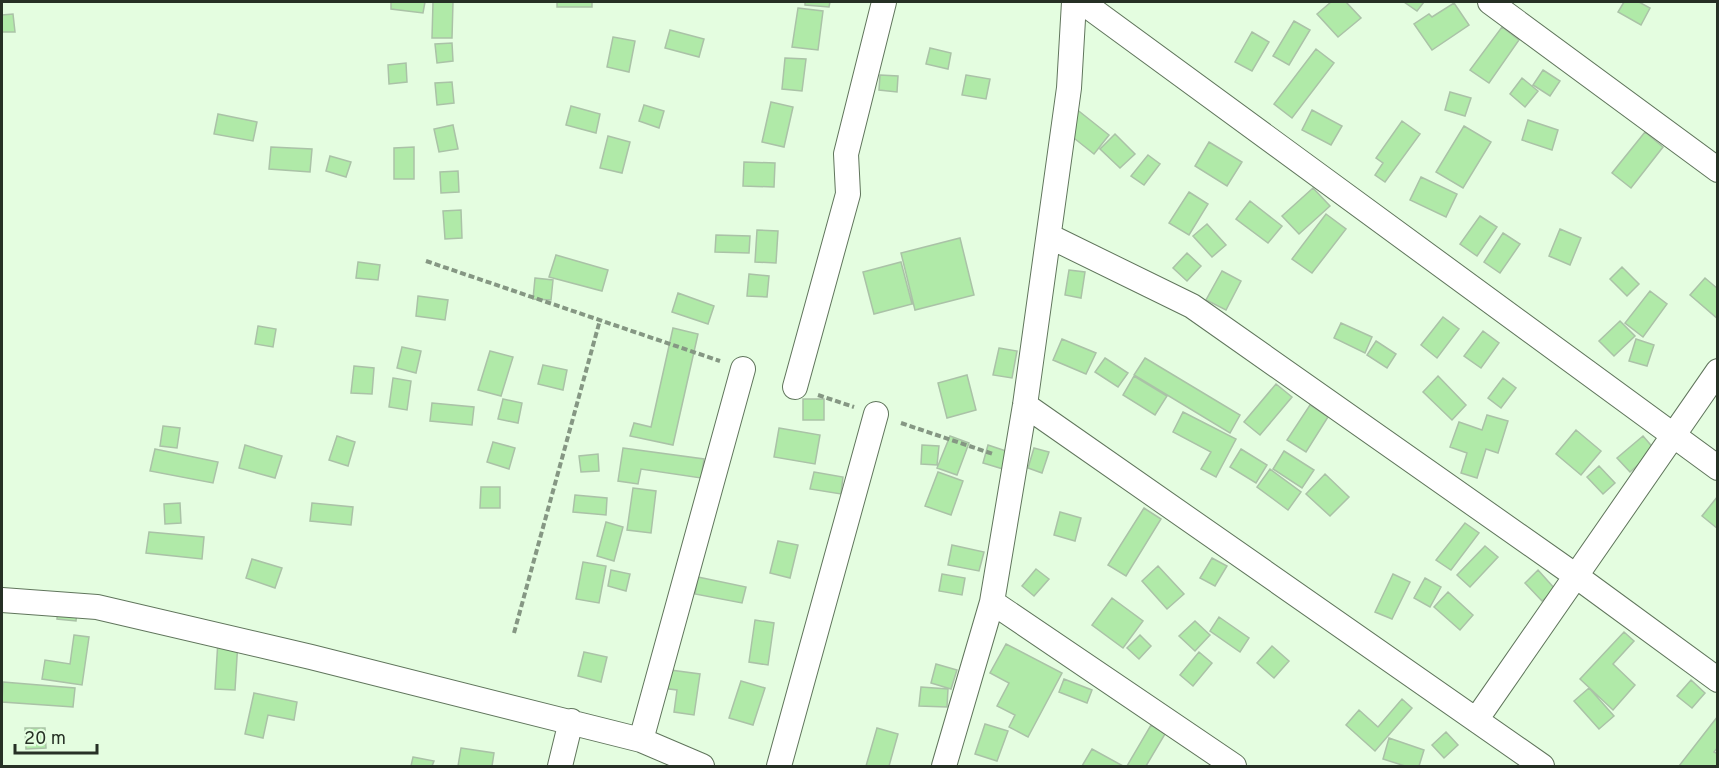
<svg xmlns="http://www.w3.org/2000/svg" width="1719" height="768" viewBox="0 0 1719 768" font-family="Overpass,sans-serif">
	<rect width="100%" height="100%" fill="#e4fde0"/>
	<path fill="#b0eaa8" stroke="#aac2a7" stroke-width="1.5" d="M391 2H425L423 13 391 9Z
		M433 2H453L452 38H432Z
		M557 2H592V7H557Z
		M805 2H830L829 7 805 5Z
		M1331 2H1346L1361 18 1338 37 1317 14Z
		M1404 2H1424L1417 11Z
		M1624 2H1639L1650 8 1641 25 1618 12Z
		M1454 3 1469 25 1432 50 1414 24 1429 14 1432 17Z
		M798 8 823 11 818 50 792 47Z
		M13 14 15 32H2V15Z
		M1294 21 1310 30 1289 65 1273 56Z
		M1502 27 1519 40 1489 83 1470 70Z
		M670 30 704 39 699 57 665 48Z
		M1252 32 1269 42 1252 71 1235 62Z
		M613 37 635 41 629 72 607 67Z
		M452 43 453 61 437 63 435 44Z
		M930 48 951 53 948 69 926 64Z
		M1316 49 1334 63 1292 118 1274 104Z
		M785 58 806 59 802 91 782 89Z
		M406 63 407 82 389 84 388 65Z
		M1543 70 1560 81 1550 96 1533 85Z
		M880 75 898 76 897 92 879 90Z
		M966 75 990 79 986 99 962 95Z
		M1522 78 1538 91 1525 107 1510 94Z
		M452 82 454 103 437 105 435 83Z
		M1450 92 1471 98 1465 116 1445 110Z
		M771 102 793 107 784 147 762 142Z
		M644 105 664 111 659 128 639 121Z
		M571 106 600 114 596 133 566 125Z
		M1075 108 1109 135 1094 154 1060 127Z
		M1312 110 1342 126 1331 145 1302 130Z
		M218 114 257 122 253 141 214 134Z
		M1528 120 1558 130 1552 150 1522 140Z
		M1402 121 1420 134 1385 182 1375 175 1383 163 1376 158Z
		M453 125 458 149 439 152 434 129Z
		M1464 126 1491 142 1463 188 1436 172Z
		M1645 132 1663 147 1631 188 1612 173Z
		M1115 134 1135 154 1120 168 1100 149Z
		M608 136 630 142 622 173 600 168Z
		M1209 142 1242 162 1227 186 1195 166Z
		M271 147 312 149 310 172 269 169Z
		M414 147V179H394V148Z
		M1148 155 1160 164 1144 185 1131 176Z
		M330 156 351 162 346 177 326 171Z
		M744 162 775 163 774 187 743 186Z
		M458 171 459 192 441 193 440 172Z
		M1421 177 1457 194 1446 217 1410 200Z
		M1313 188 1330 206 1299 234 1282 216Z
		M1189 192 1208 204 1189 235 1169 223Z
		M1250 201 1282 226 1268 243 1236 219Z
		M461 210 462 238 445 239 443 211Z
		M1326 214 1346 229 1312 273 1292 259Z
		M1480 216 1497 227 1477 256 1460 244Z
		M1207 224 1226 245 1212 257 1193 236Z
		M1560 229 1581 238 1570 265 1549 256Z
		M757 230 778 231 776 263 755 262Z
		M1503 233 1520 244 1500 273 1484 262Z
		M716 235 750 236 749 253 715 252Z
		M960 238 974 295 915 310 901 253Z
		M1187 253 1201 266 1187 281 1173 268Z
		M556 255 608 270 602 291 549 277Z
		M358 262 380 265 378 280 356 278Z
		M901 262 912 304 874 314 863 272Z
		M1622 267 1639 284 1627 296 1610 279Z
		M1069 270 1085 272 1081 298 1065 295Z
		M1222 271 1241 281 1226 310 1206 300Z
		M749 274 769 276 767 297 747 296Z
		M535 278 553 280 551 300 533 299Z
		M1705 278 1718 289V319L1690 295Z
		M1650 291 1667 304 1643 337 1625 323Z
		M678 293 714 306 708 324 672 312Z
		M418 296 448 300 445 320 416 316Z
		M1443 317 1459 329 1437 358 1421 345Z
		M1620 321 1635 336 1614 356 1599 341Z
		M1341 323 1372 337 1365 353 1334 338Z
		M258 326 276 329 273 347 255 344Z
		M673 328 698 334 673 445 630 436 634 423 651 427Z
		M1483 331 1499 343 1481 368 1464 356Z
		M1062 339 1096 353 1086 374 1053 360Z
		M1636 339 1654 345 1647 366 1629 361Z
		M1376 341 1396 354 1387 368 1367 355Z
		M402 347 421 351 416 373 397 368Z
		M999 348 1017 351 1012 378 993 375Z
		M490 351 513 357 501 396 478 390Z
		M1105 358 1128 373 1118 387 1095 372Z
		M1145 358 1240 415 1230 433 1134 375Z
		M543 365 567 370 563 390 538 384Z
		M354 366 374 368 372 394 351 393Z
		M967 375 976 410 947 418 938 383Z
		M1134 376 1167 396 1155 415 1123 395Z
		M1438 376 1466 405 1452 420 1423 392Z
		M393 378 411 381 407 410 389 407Z
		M1503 378 1516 388 1501 408 1488 398Z
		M1276 384 1292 397 1260 435 1244 422Z
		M503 399 522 403 518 423 498 419Z
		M803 399H824V420H803Z
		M432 403 474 407 472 425 430 421Z
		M1310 405 1328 417 1306 452 1287 440Z
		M1183 412 1236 439 1216 477 1201 469 1211 452 1173 432Z
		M1487 415 1508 421 1498 453 1486 449 1477 478 1461 473 1467 453 1450 447 1459 422 1482 430Z
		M163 426 180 428 177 448 160 446Z
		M779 428 820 435 815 464 774 457Z
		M1576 430 1601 451 1581 475 1556 454Z
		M337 436 355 442 348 466 329 460Z
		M950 436 969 443 957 475 937 468Z
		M1643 436 1655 450 1630 472 1617 458Z
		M493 442 515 448 509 469 487 462Z
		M245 445 282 456 275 478 239 468Z
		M922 445 939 446 937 465 921 464Z
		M988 445 1009 452 1003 469 983 463Z
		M623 448 704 459 701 478 641 469 638 484 618 481Z
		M1034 448 1049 452 1042 473 1028 468Z
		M155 449 218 462 213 483 150 471Z
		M1241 449 1267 465 1256 483 1230 467Z
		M1284 451 1314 470 1302 488 1273 469Z
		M598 454 599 471 581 472 579 456Z
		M1599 466 1615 483 1603 494 1587 477Z
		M1270 469 1301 492 1288 510 1257 487Z
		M814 472 843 477 841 494 810 489Z
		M938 472 963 481 951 515 925 506Z
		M1325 474 1349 497 1330 516 1306 494Z
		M481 487H500V508H480Z
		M633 488 656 491 651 533 627 530Z
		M575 495 607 498 606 515 573 512Z
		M1718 496V529L1702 516Z
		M180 503 181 523 165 524 164 504Z
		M312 503 353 507 351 525 310 521Z
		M1144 508 1161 519 1126 576 1108 565Z
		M1060 512 1081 518 1075 541 1054 535Z
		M606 522 623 527 614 561 597 556Z
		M1465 523 1479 533 1451 570 1436 560Z
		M149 532 204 537 202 559 146 553Z
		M778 541 798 545 790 578 770 573Z
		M952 545 984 552 979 571 948 565Z
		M1485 546 1498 557 1470 587 1457 575Z
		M1212 558 1227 566 1215 586 1200 578Z
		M252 559 282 568 275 588 246 578Z
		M583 562 606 566 599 603 576 599Z
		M1158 566 1184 594 1167 609 1142 581Z
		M1036 569 1049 579 1034 596 1022 586Z
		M611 570 630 574 626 591 608 586Z
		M1538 570 1555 589 1542 601 1525 583Z
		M942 574 965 578 962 595 939 591Z
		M1393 574 1410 582 1392 619 1375 612Z
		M698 577 746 587 742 603 695 594Z
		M1425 578 1441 587 1430 607 1414 598Z
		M1448 592 1473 615 1460 630 1434 607Z
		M1112 598 1143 621 1123 648 1092 625Z
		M59 601 78 602 76 621 57 619Z
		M1219 617 1249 638 1240 652 1210 631Z
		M755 620 774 623 768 665 749 662Z
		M1195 621 1210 635 1195 651 1179 636Z
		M1624 632 1634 641 1613 664 1635 685 1613 710 1580 679Z
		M74 635 89 637 82 685 42 679 45 660 70 664Z
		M1140 635 1151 646 1139 659 1127 648Z
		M218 640 238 641 235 690 215 689Z
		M1006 644 1062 673 1028 737 1009 727 1015 715 997 706 1009 683 990 673Z
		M1272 646 1289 661 1274 678 1257 663Z
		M584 652 607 657 601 682 578 676Z
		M1199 652 1212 663 1193 686 1180 675Z
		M936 664 957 670 951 689 931 683Z
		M663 669 700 674 694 715 674 712 677 690 661 688Z
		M1064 679 1092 690 1087 703 1059 692Z
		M1691 680 1705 693 1692 708 1677 696Z
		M741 681 765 688 753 725 729 718Z
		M3 682 75 688 73 707 2 702Z
		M921 687 948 689 947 707 919 706Z
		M1589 688 1614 716 1599 729 1574 701Z
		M254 693 297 702 294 720 268 715 263 738 245 734Z
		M1402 699 1412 708 1375 751 1346 725 1359 710 1378 727Z
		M1718 716V747L1714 752 1718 754V766H1679Z
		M985 724 1008 731 997 761 975 754Z
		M1151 725 1165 734 1146 766H1127Z
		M25 728H45L46 748 26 749Z
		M877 728 898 734 889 766H866Z
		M1446 732 1458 745 1444 758 1432 745Z
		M1389 738 1424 750 1419 766H1405L1383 759Z
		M461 748 494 753 492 766H458Z
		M1092 749 1123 766H1082Z
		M413 757 434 761 432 766H411Z"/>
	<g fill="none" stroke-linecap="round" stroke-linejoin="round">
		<defs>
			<path id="minor" d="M1082 2 1718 468
				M1490 2 1718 170
				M1049 236 1192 306 1576 576 1718 680
				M795 387 848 194 846 154 884 2
				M1025 405 1542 766
				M2 600 97 607 311 657 641 740 702 766
				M992 602 1234 766
				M1476 720 1718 371
				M641 740 743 369
				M560 766 571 721
				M779 766 876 414
				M944 766 992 602 1025 405 1069 88 1074 2"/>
		</defs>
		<use href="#minor" stroke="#60755c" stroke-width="26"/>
		<path stroke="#859783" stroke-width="4" stroke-dasharray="6 3" stroke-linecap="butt" d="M426 261 720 361
			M818 395 854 407
			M901 423 993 454
			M514 633 600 320"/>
		<use href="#minor" stroke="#fff" stroke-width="24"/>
	</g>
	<rect width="1719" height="768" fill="none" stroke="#263025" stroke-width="6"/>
	<path d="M15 744v9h82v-9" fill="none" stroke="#263025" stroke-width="3"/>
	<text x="24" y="744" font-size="18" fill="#263025" stroke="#e4fde0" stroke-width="4.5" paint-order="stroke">20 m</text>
</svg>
